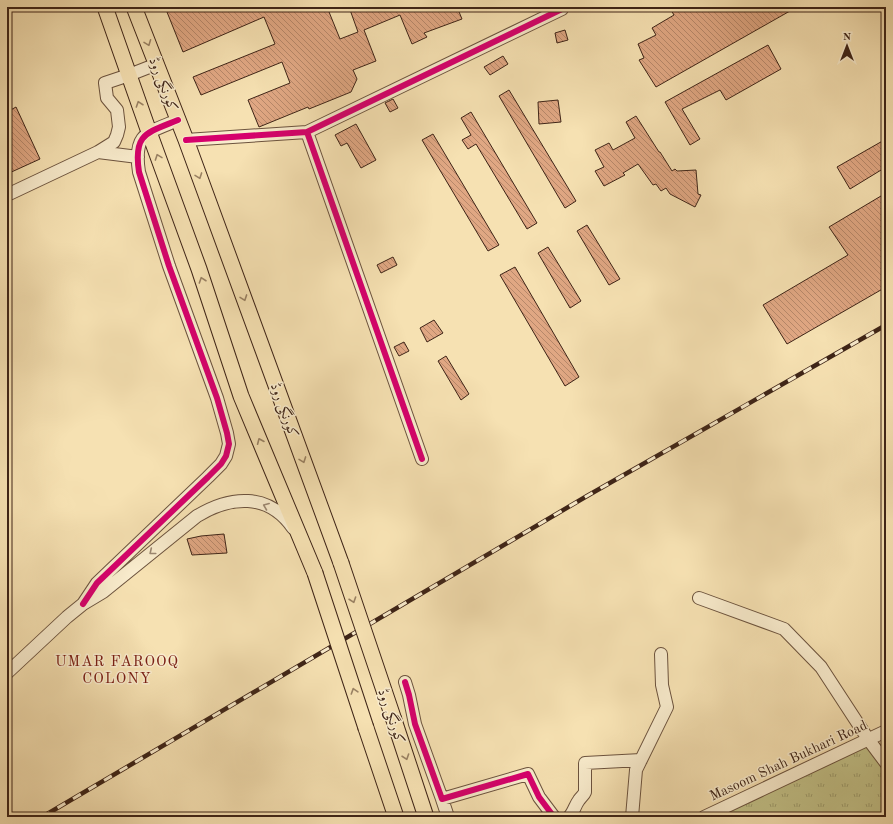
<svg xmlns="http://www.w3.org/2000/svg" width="893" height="824" viewBox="0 0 893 824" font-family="'Old Standard TT',Amiri,serif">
	<defs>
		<pattern id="grass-tufts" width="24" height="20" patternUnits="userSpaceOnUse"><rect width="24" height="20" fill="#c2c188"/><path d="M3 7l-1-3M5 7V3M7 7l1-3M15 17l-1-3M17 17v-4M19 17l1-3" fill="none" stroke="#9f9d6e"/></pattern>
		<pattern id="building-back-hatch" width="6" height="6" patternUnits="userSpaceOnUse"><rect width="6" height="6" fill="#e0a783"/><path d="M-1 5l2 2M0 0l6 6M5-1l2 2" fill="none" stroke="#b7886a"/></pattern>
	</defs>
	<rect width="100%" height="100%" fill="#f6e1b2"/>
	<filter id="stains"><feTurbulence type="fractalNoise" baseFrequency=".005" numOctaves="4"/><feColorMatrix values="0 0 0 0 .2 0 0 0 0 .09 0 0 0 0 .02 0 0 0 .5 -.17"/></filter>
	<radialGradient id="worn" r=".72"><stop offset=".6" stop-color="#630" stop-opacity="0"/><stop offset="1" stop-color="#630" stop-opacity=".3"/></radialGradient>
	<path fill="url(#grass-tufts)" stroke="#807250" d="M868 739 886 764V817H702Z"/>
	<path fill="url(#building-back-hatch)" stroke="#3e2417" d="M165 7H327L340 39 358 32 349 7H457L462 19 424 33 427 37 412 44 400 15 364 30 376 61 353 70 357 79 351 92 309 109 308 107 259 127 248 100 290 83 282 62 201 95 193 77 275 44 264 17 183 52Z
		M669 7H797L656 87 639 60 644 58 638 44 656 35 652 28 674 15Z
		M565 30 568 40 557 43 555 33Z
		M768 45 781 69 726 100 720 90 682 109 700 139 690 145 665 102Z
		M503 56 508 64 490 75 484 67Z
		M509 90 576 201 565 208 499 96Z
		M393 99 398 108 390 112 385 103Z
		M558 100 561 122 539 124 538 102Z
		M16 107 40 159 7 174V112Z
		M471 112 537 223 527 229 476 144 468 149 462 140 471 135 461 118Z
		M636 116 659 152H660L672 171 675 169 677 171 696 170 698 194 701 195 695 207 670 194 666 188 661 191 656 184 653 185 638 164 623 173 625 175 604 186 595 171 604 167 595 150 609 143 613 150 635 138 626 122Z
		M356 124 376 160 361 168 347 143 341 146 335 135Z
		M433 134 499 245 488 251 422 140Z
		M886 139V167L850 189 837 167Z
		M886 193V287L787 344 763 305 848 255 829 227Z
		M587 225 620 279 609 285 577 231Z
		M548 247 581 301 570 308 538 253Z
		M393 257 397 265 381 273 377 265Z
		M515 267 579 377 565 386 500 275Z
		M434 320 443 333 427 342 420 328Z
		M404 342 409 351 399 356 394 347Z
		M446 356 469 394 461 400 438 361Z
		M224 534 227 553 192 555 187 539 201 536Z"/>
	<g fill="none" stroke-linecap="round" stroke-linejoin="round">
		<defs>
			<path id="minor" d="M307 132 422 459
				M186 140 307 132 562 9
				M98 152 138 157
				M7 195 98 152 114 142 117 135 119 127 117 110 107 98 105 83 129 75 157 64
				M699 598 784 629 821 667 868 739 886 763
				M83 604 97 583 208 477 221 464 226 456 229 444 227 433 217 398 169 266 139 172C133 133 147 133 178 120
				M7 673 67 617 83 604 103 592 197 516C230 496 268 492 293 528
				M405 682 409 695 415 724 442 799 528 774 539 797 554 817
				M442 799 448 817
				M569 817C574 812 575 805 579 800 581 797 584 795 585 792V763L641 760
				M632 817 636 770 667 707 662 685 661 654
				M704 817 886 731"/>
			<path id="major" d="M105 7 149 132 199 269 241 396 315 573
				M134 7 186 140 341 563
				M394 720 426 817
				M366 728 396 817"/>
		</defs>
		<use href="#minor" stroke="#6c533e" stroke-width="14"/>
		<use href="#major" stroke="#3e2417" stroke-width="17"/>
		<use href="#minor" stroke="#f9eccd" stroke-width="12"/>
		<use href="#major" stroke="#f6e1b2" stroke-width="15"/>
		<defs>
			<path id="rail" d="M42 817 587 496 886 325"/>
		</defs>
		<use href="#rail" stroke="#3e2417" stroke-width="4.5"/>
		<use href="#rail" stroke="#f9eccd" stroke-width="3" stroke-dasharray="9" stroke-linecap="butt"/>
		<defs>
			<path id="major-bridge" d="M341 563 394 720
				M315 573 366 728"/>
		</defs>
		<use href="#major-bridge" stroke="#3e2417" stroke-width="17" stroke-linecap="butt"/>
		<use href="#major-bridge" stroke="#f6e1b2" stroke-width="15"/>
		<defs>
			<path id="cycleway" d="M307 132 422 459
				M186 140 307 132 562 9
				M83 604 97 583 208 477 221 464 226 456 229 444 227 433 217 398 169 266 139 172C133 133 147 133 178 120
				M405 682 409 695 415 724 442 799 528 774 539 797 554 817"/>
		</defs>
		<use href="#cycleway" stroke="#f9eccd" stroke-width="8"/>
		<use href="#cycleway" stroke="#d6006c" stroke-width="6"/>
	</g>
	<defs><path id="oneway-chevron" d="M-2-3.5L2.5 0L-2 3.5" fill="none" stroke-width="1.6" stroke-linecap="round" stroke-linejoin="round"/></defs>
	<g stroke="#9a8264">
		<use href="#oneway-chevron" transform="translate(148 43) rotate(69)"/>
		<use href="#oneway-chevron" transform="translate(139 104) rotate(-109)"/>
		<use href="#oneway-chevron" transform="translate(158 157) rotate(-110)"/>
		<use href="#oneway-chevron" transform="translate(199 176) rotate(70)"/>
		<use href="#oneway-chevron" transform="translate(202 280) rotate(-109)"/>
		<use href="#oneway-chevron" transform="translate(244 298) rotate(70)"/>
		<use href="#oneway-chevron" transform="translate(260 441) rotate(-113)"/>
		<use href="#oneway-chevron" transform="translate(303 460) rotate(70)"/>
		<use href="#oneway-chevron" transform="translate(353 600) rotate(71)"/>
		<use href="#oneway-chevron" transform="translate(354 691) rotate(-108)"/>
		<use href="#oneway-chevron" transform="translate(406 757) rotate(71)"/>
	</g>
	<g stroke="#9c8872">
		<use href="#oneway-chevron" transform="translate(266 506) rotate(-158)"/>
		<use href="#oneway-chevron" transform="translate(152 552) rotate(141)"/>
	</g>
	<g text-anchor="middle" stroke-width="3" stroke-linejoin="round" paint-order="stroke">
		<g font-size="14" fill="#3e2417" stroke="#f9eccd">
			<text transform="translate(164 84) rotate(69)" y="5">کورنگی روڈ</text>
			<text transform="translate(285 410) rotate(70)" y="5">کورنگی روڈ</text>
			<text transform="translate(392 716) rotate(71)" y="5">کورنگی روڈ</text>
			<text transform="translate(788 760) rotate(-25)" y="5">Masoom Shah Bukhari Road</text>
		</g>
		<g font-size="15" letter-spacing="1" fill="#7a1f14" stroke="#f9eccd">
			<text x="117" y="666">UMAR FAROOQ<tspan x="117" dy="17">COLONY</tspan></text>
		</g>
	</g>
	<rect width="893" height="824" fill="none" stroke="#f6e1b2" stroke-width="24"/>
	<rect x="8" y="8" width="877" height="808" fill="none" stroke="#3e2417" stroke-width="2"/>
	<rect x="12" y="12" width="869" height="800" fill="none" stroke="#3e2417"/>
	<g transform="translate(847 46)" stroke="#f9eccd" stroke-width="3" paint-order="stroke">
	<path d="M0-3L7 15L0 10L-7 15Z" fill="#3e2417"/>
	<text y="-6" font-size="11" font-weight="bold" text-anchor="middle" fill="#3e2417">N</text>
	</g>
	<rect width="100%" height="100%" filter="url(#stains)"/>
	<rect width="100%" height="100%" fill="url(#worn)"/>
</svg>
